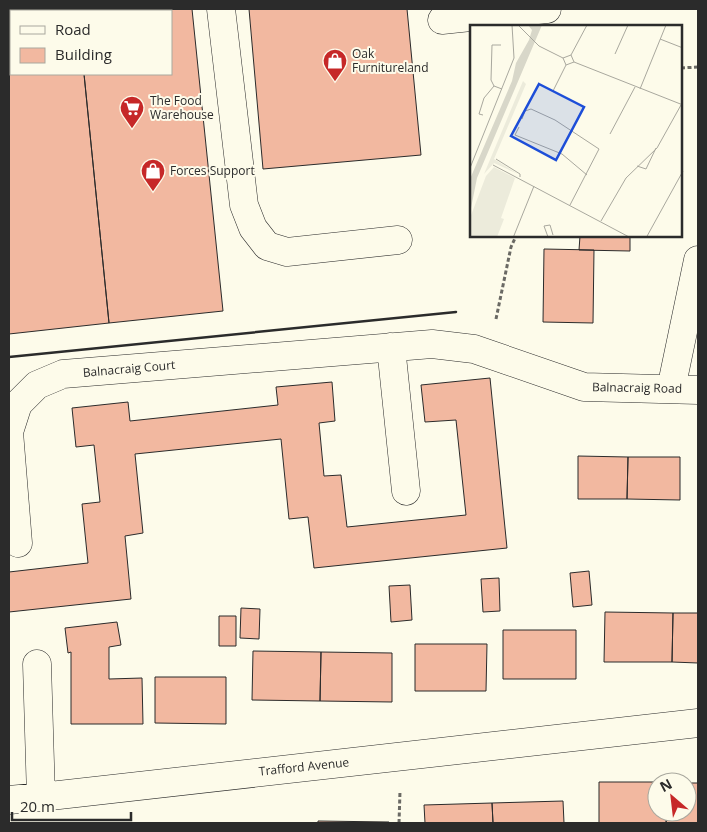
<svg xmlns="http://www.w3.org/2000/svg" width="707" height="832" viewBox="0 0 707 832" font-family="'Open Sans',sans-serif">
	<rect width="100%" height="100%" fill="#fdfbea"/>
	<path fill="#f2b8a0" stroke="#2b2b2b" d="M55 9V11H23L47 9Z
		M103 9H192L223 311 109 323 84 74H171V11H103Z
		M249 9H407L421 155 263 169Z
		M11 12V74H84L109 323 9 334V13Z
		M580 236H630V251L579 250Z
		M544 249 594 250 593 323 543 322Z
		M490 378 507 548 314 568 308 517 289 519 281 439 135 454 143 533 125 536 131 599 9 612V572L88 563 82 504 100 502 94 445 76 447 72 408 128 402 130 421 278 405 276 387 332 382 335 421 319 423 324 476 341 475 347 527 466 515 456 420 425 422 421 385Z
		M578 456 628 457 627 499H578Z
		M628 457H680V500L627 499Z
		M589 571 592 605 573 607 570 573Z
		M499 578 500 611 483 612 481 579Z
		M410 585 412 620 391 622 389 586Z
		M241 608 260 609 259 639 240 638Z
		M605 612 673 613 672 662H604Z
		M673 613H698V663L672 662Z
		M219 616H236V646H219Z
		M117 622 121 645 109 647V679L142 678 143 724H71V652L68 653 65 628Z
		M503 630H576V679H503Z
		M415 644H487L486 691H415Z
		M253 651 321 652 320 701 252 700Z
		M321 652 392 653V702L320 701Z
		M155 677H226V724L155 723Z
		M599 782H657V812H667L666 823H599Z
		M687 783H698V823H666L667 812H687Z
		M563 801 564 823H493L492 803Z
		M492 803 493 823H425L424 805Z
		M318 821 389 822V823H318Z"/>
	<g fill="none" stroke-linecap="round" stroke-linejoin="round">
		<defs>
			<path id="minor" d="M221 9 244 205 253 228 267 246 287 252 398 240
				M442 20 547 9
				M391 347 406 491
				M671 389 698 260
				M18 543 9 432 18 404 37 385 63 374 432 344 474 349 584 387 698 390
				M37 664 41 797 698 723
				M9 800 41 797"/>
		</defs>
		<use href="#minor" stroke="#2b2b2b" stroke-width="29"/>
		<path stroke="#6a6964" stroke-width="3" stroke-dasharray="4 2.5" stroke-linecap="butt" d="M681 68 698 67
			M496 319 511 247 516 236
			M399 823 400 791"/>
		<use href="#minor" stroke="#fdfbea" stroke-width="28"/>
		<path stroke="#2b2b2b" stroke-width="2.5" d="M9 357 456 312"/>
	</g>
	<defs>
		<symbol id="shop-pin" viewBox="-11 -11 22 30"><path d="M0 17L-7.5 6A9.5 9.5 0 1 1 7.5 6Z" fill="#c62828" stroke="#fdfbea"/><path d="M-5-2.5h2.3a2.7 3.5 0 0 1 5.4 0H5L5.5 6h-11ZM-1.5-2.5h3a1.5 2.3 0 0 0-3 0Z" fill="#fff"/></symbol>
		<symbol id="supermarket-pin" viewBox="-11 -11 22 30"><path d="M0 17L-7.5 6A9.5 9.5 0 1 1 7.5 6Z" fill="#c62828" stroke="#fdfbea"/><path d="M-6-5.5h2.5l.6 2H6L4.5 2H-2.5L-4.4-4H-6ZM-1.5 3.2a1.3 1.3 0 1 0 .1 0ZM3 3.2a1.3 1.3 0 1 0 .1 0Z" fill="#fff"/></symbol>
	</defs>
	<g fill-rule="evenodd">
		<use href="#shop-pin" x="321" y="47" width="28" height="38"/>
		<use href="#supermarket-pin" x="118" y="94" width="28" height="38"/>
		<use href="#shop-pin" x="139" y="157" width="28" height="38"/>
	</g>
	<g text-anchor="middle" stroke-width="4" stroke-linejoin="round" paint-order="stroke">
		<g font-size="12" fill="#2b2b2b" stroke="#fdfbea" text-anchor="start">
			<text x="352" y="58">Oak<tspan x="352" dy="14">Furnitureland</tspan></text>
			<text x="150" y="105">The Food<tspan x="150" dy="14">Warehouse</tspan></text>
			<text x="170" y="175">Forces Support</text>
		</g>
		<g font-size="12" fill="#2b2b2b" stroke="#fdfbea">
			<text transform="translate(129 369) rotate(-5)" y="4">Balnacraig Court</text>
			<text transform="translate(637 388) rotate(1)" y="4">Balnacraig Road</text>
			<text transform="translate(304 767) rotate(-6)" y="4">Trafford Avenue</text>
		</g>
	</g>
	<g transform="translate(470 25)">
		<rect width="212" height="212" fill="#fdfbea"/>
		<path d="M53 56 56 59 24 134 48 149 24 138 14 149ZM24 142 45 153 31 193 34 194 27 212 0 213V193L16 151Z" fill="#ecebdb"/>
		<path d="M58 0H72L7 153 0 188V154L42 56 46 38 59 15 62 5Z" fill="#d8d7c9"/>
		<path fill="none" stroke="#a9a89e" stroke-width="1" d="M48 0 69 21 93 33M190 14 213 23M31 20H22L21 55 24 61 32 64M145 29 158 0M101 30 117 0M93 33 96 40 104 37M93 33 101 30 104 37M104 37 213 80M170 64 196 0M83 66 96 40M13 90 9 89 14 73 24 61M52 94 55 86 61 84 85 95 129 124 100 180M49 102 45 110 92 129 117 150M140 109 165 62M26 134 50 149V152M23 140 161 213M167 141 176 144 186 123M0 143 44 33 42 0M131 196 156 153 187 123 211 80M78 212 74 201 80 200 83 210M43 213 64 161M176 213 213 146"/>
		<path fill="#1d4ed8" fill-opacity="0.15" stroke="#1d4ed8" stroke-width="2.5" d="M69 59 114 82 86 135 41 111Z"/>
		<rect width="212" height="212" fill="none" stroke="#2b2b2b" stroke-width="2.5"/>
	</g>
	<rect width="707" height="832" fill="none" stroke="#2b2b2b" stroke-width="20"/>
	<rect x="10" y="10" width="162" height="65" fill="#fdfbea" stroke="#a9a89e"/>
	<rect x="20" y="26" width="25" height="8" fill="#fdfbea" stroke="#a9a89e"/>
	<text x="55" y="35" font-size="15" fill="#2b2b2b">Road</text>
	<rect x="20" y="48" width="25" height="15" fill="#f2b8a0" stroke="#a9a89e"/>
	<text x="55" y="60" font-size="15" fill="#2b2b2b">Building</text>
	<g transform="translate(672 797) rotate(332)"><circle r="24" fill="#fdfbea" stroke="#a9a89e"/>
	<path d="M0-4L9 19L0 12L-9 19Z" fill="#c62828"/>
	<text y="-8" font-size="14" font-weight="bold" text-anchor="middle" fill="#2b2b2b">N</text>
	</g>
	<path d="M12 812v8h119v-8" fill="none" stroke="#2b2b2b" stroke-width="2.5"/>
	<text x="20" y="812" font-size="15" fill="#2b2b2b" stroke="#fdfbea" stroke-width="4" paint-order="stroke">20 m</text>
</svg>
